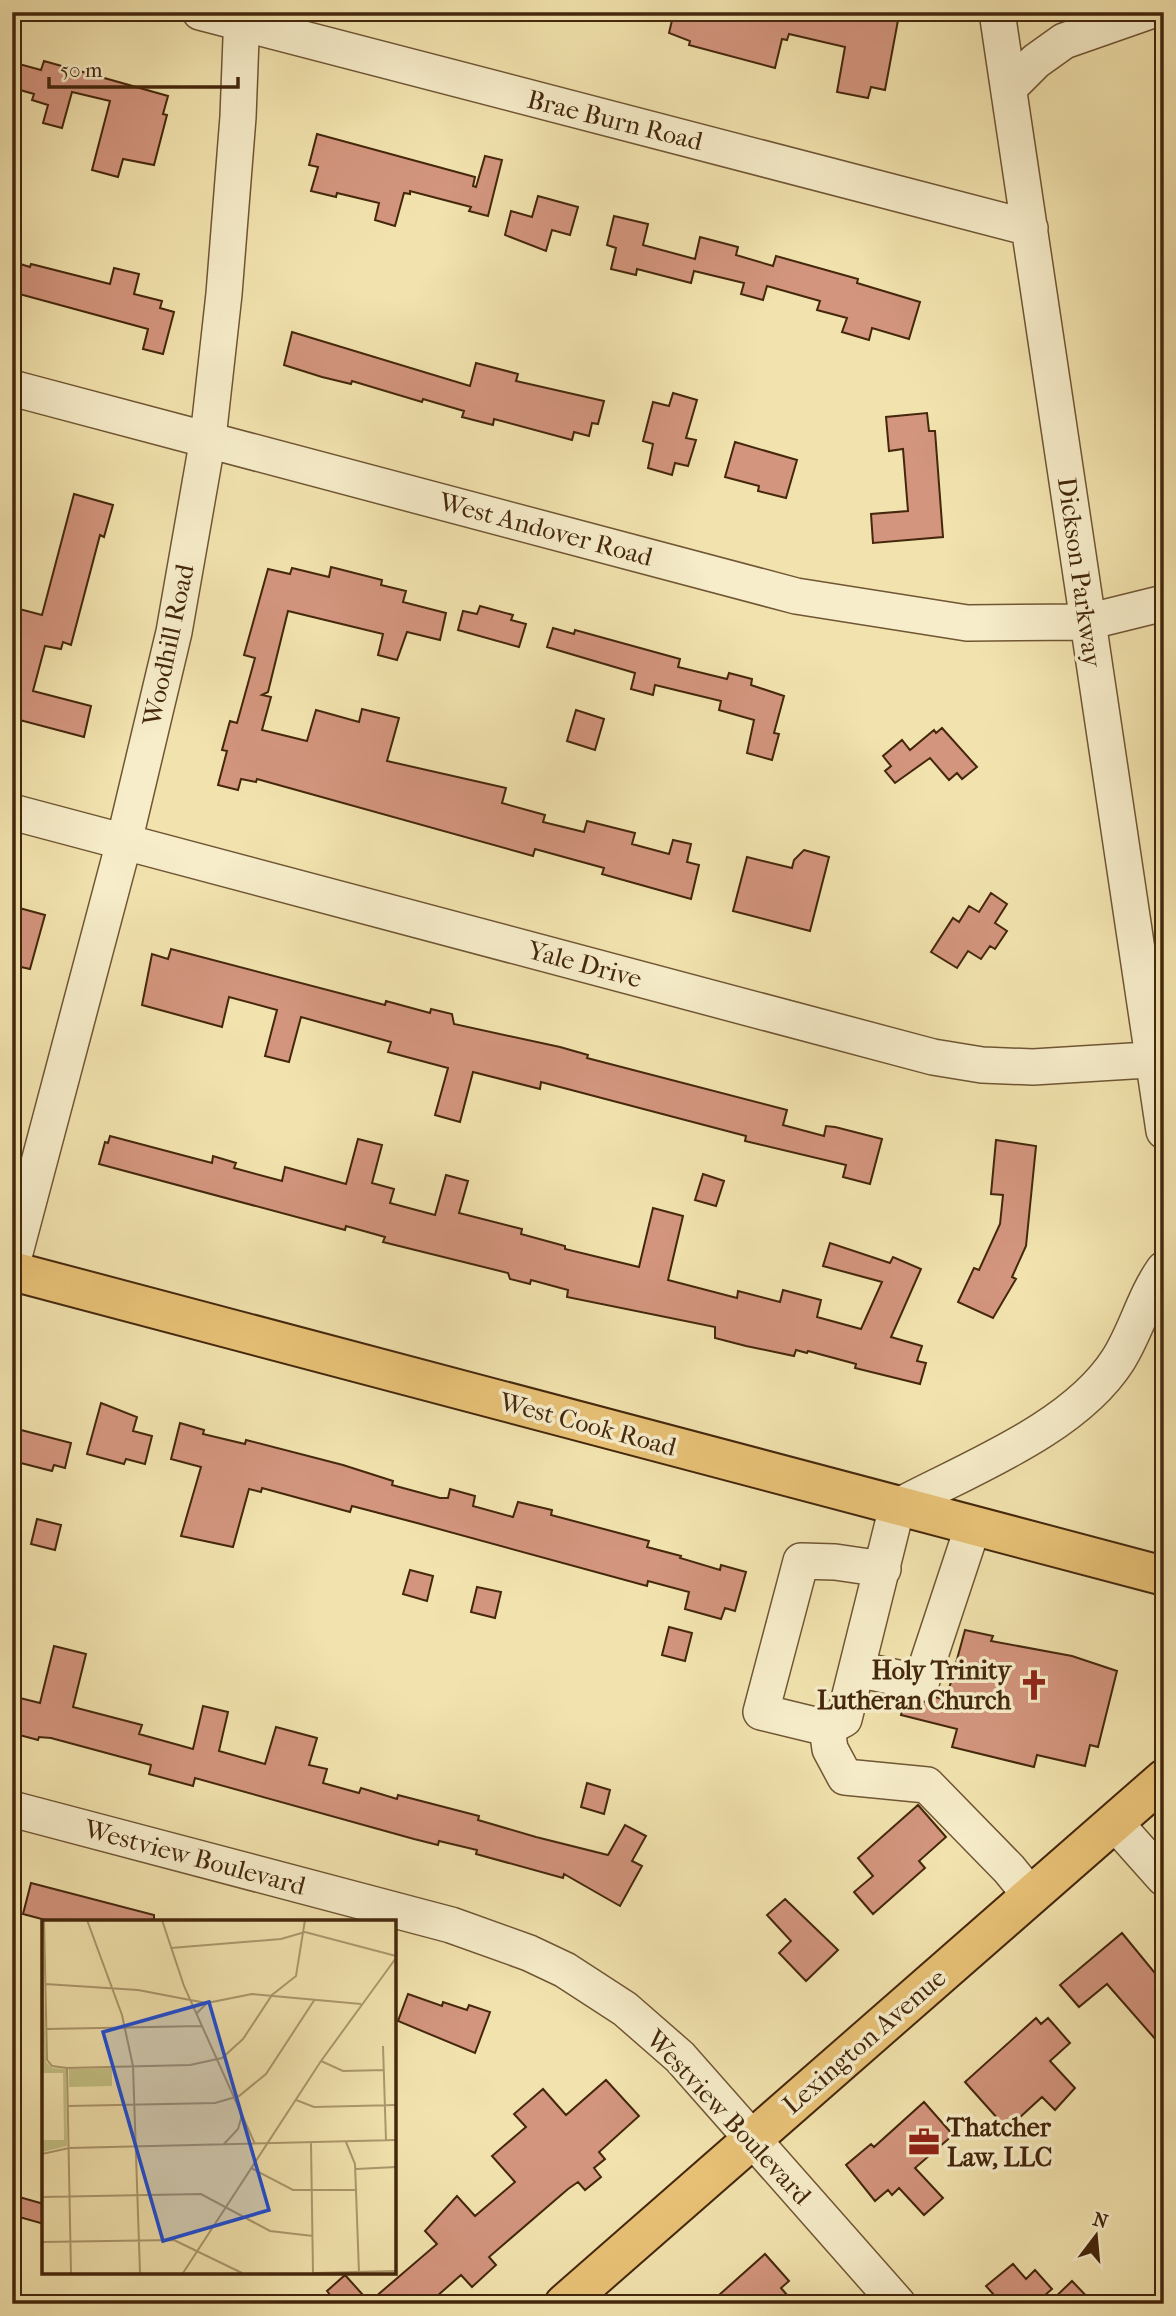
<svg xmlns="http://www.w3.org/2000/svg" width="1176" height="2316" viewBox="0 0 1176 2316" font-family="'IM FELL French Canon',serif">
	<rect width="100%" height="100%" fill="#f2e3ae"/>
	<filter id="stains"><feTurbulence type="fractalNoise" baseFrequency=".00286" numOctaves="4"/><feColorMatrix values="0 0 0 0 .2 0 0 0 0 .09 0 0 0 0 .02 0 0 0 .5 -.17"/></filter>
	<radialGradient id="worn" r=".72"><stop offset=".6" stop-color="#630" stop-opacity="0"/><stop offset="1" stop-color="#630" stop-opacity=".3"/></radialGradient>
	<path fill="#d3957e" stroke="#44270c" stroke-width="2" d="M674 12H718L748 20 750 12 899 15 885 90 871 87 868 98 837 92 845 47 789 34 787 40 782 39 775 68 689 45 690 41 669 33Z
		M44 61 168 96 163 114 167 115 154 165 123 159 118 177 92 170 110 101 72 92 62 128 43 123 48 105 32 100 34 94 13 88 19 64 41 70Z
		M317 134 475 177 473 186 476 187 485 156 502 160 488 216 469 211 471 207 410 191V194L404 193 395 226 375 220 379 203 337 193 336 197 311 191 318 167 309 165Z
		M538 196 578 207 570 235 552 230 546 251 505 235 511 211 532 217Z
		M614 216 648 224 643 245 695 259 700 237 738 247 736 255 773 266 776 256 858 279 857 283 920 302 909 339 872 328 869 340 842 332 847 318 817 310 820 301 767 286 763 300 741 294 744 283 694 271 691 283 637 269 636 275 611 269 616 248 607 245Z
		M17 263 30 267 31 264 110 284 114 268 139 274 134 294 162 301 160 308 174 312 163 354 143 349 148 329 12 292Z
		M292 332 470 386 476 363 518 374 516 381 604 401 598 424 592 423 589 436 574 432 572 440 494 419 493 425 462 417 464 411 423 399 422 402 352 381 351 384 322 377 284 365Z
		M673 393 697 400 686 438 696 440 688 466 675 463 672 475 648 468 653 444 643 441 653 402 669 406Z
		M927 413 929 431H935L943 537 873 543 871 514 908 511 903 449 889 451 886 417Z
		M735 442 797 460 786 498 758 491 759 486 725 477Z
		M74 494 113 505 104 537 100 535 71 645 63 642 61 649 45 646 33 691 91 706 84 737 12 718V607L42 615Z
		M331 567 382 580 381 585 406 591 403 602 446 613 440 640 407 632 397 660 378 655 383 634 288 611 268 692 262 695 271 697 262 730 307 741 316 710 359 722 362 709 399 718 387 761 506 788 502 803 545 815 543 822 584 832 587 821 635 833 632 844 669 854 673 840 691 844 687 862 699 865 691 899 602 874 604 868 535 849 533 856 257 779 256 782 241 779 238 790 218 785 227 751 222 750 230 721 237 723 255 658 244 655 268 569 290 574 292 568 329 577Z
		M480 606 513 615 511 620 526 624 519 647 458 630 463 611 477 614Z
		M553 628 574 634 575 630 680 659 678 667 727 679 729 673 752 679 751 685 784 696 774 733 779 734 772 760 747 753 754 720 719 710 721 701 655 685 653 695 631 689 635 673 547 647Z
		M576 710 604 719 595 750 567 741Z
		M942 728 977 767 962 779 957 773 949 780 930 758 895 783 885 771 891 766 883 756 902 740 910 750 934 730 936 733Z
		M804 850 829 857 810 931 733 911 747 857 792 868 794 860Z
		M991 893 1007 904 995 923 1007 931 995 949 990 946 981 959 968 951 957 968 931 952 953 918 959 922 969 906 979 912Z
		M12 906 45 915 30 969 12 965Z
		M171 949 385 1005 386 1001 430 1013 431 1009 452 1014 454 1024 560 1047 588 1055 587 1058 787 1110 783 1125 824 1136 826 1126 835 1127 882 1139 870 1184 843 1177 846 1165 745 1141 746 1136 541 1082 540 1089 473 1072 460 1122 435 1115 448 1068 388 1052 391 1042 301 1017 289 1062 265 1056 277 1010 229 997 222 1027 142 1005 152 954 168 959Z
		M110 1136 212 1163 213 1156 236 1163 234 1168 282 1181 285 1167 346 1184 358 1139 382 1145 372 1183 394 1189 390 1203 435 1215 446 1175 468 1181 459 1213 522 1229 521 1234 565 1246V1249L639 1267 653 1208 683 1216 668 1280 737 1298 738 1291 780 1302 783 1290 821 1300 817 1317 861 1329 882 1282 823 1266 830 1243 890 1263 893 1257 921 1269 891 1337 922 1346 917 1361 926 1363 920 1384 855 1368 856 1364 808 1351 807 1353 796 1350 794 1356 746 1346 715 1338V1327L567 1297 568 1290 531 1280 530 1284 510 1279 508 1273 383 1242 385 1237 346 1226 345 1230 99 1164 105 1142 108 1143Z
		M996 1140 1036 1146 1026 1246 1012 1277 1016 1279 993 1318 958 1302 974 1268 979 1270 1000 1224 1003 1195 991 1194Z
		M703 1174 724 1181 716 1206 695 1200Z
		M101 1403 137 1417 133 1431 152 1436 145 1464 126 1459 124 1464 87 1454Z
		M180 1423 204 1430 203 1434 245 1444 246 1440 343 1465 393 1481 392 1485 440 1498H448L450 1489 475 1496 473 1506 513 1517 518 1502 552 1510 551 1515 649 1541 647 1547 681 1556 680 1558 720 1570 721 1565 746 1572 735 1611 725 1608 721 1619 685 1609 689 1592 648 1581 647 1586 417 1523 352 1506 350 1512 262 1488 261 1492 249 1489 233 1547 181 1536 201 1467 171 1459Z
		M21 1430 71 1443 65 1468 54 1465 52 1471 13 1461Z
		M37 1519 61 1525 55 1550 31 1544Z
		M410 1570 433 1576 427 1601 403 1594Z
		M477 1587 501 1592 495 1618 471 1612Z
		M669 1627 692 1633 685 1661 662 1655Z
		M965 1630 993 1636 991 1641 1072 1656 1117 1671 1098 1747 1090 1745 1085 1766 1037 1755 1034 1767 952 1747 957 1729 901 1715 905 1700 926 1702 935 1697 946 1700Z
		M54 1646 86 1654 73 1707 142 1725 139 1734 193 1749 203 1706 228 1712 219 1751 265 1764 276 1727 317 1738 309 1765 327 1769 323 1783 359 1793 361 1788 397 1799 398 1795 479 1816 478 1820 536 1837 608 1855 625 1825 646 1836 632 1861 642 1866 620 1906 564 1874 563 1878 476 1854 477 1850 439 1841 438 1845 414 1839 195 1778 193 1786 149 1774 151 1765 51 1738 39 1737 38 1740 12 1733V1696L40 1703Z
		M587 1783 610 1790 604 1814 581 1807Z
		M918 1805 946 1837 919 1861 925 1868 873 1914 854 1892 873 1876 858 1858Z
		M31 1883 154 1915V1922H53L23 1914Z
		M785 1899 838 1950 806 1981 779 1953 791 1941 767 1915Z
		M1122 1933 1164 1984V2049L1107 1984 1079 2007 1060 1985Z
		M408 1994 442 2006 443 2002 467 2010 469 2005 490 2012 475 2053 398 2021Z
		M1036 2018 1041 2024 1048 2018 1070 2043 1050 2061 1075 2088 1055 2110 1042 2097 1007 2129 965 2082Z
		M606 2080 639 2116 599 2152 605 2159 594 2168 601 2177 585 2190 578 2182 568 2189 489 2257 496 2265 472 2287 461 2275 428 2304H367L437 2244 425 2231 457 2196 475 2216 515 2182 492 2156 526 2127 514 2114 543 2089 566 2115Z
		M924 2102 953 2135 915 2168 943 2198 924 2215 899 2188 892 2195 888 2190 875 2201 846 2165 871 2144 874 2147Z
		M12 2195 44 2204V2224L12 2215Z
		M765 2254 789 2281 781 2288 795 2304H709Z
		M1013 2264 1026 2279 1035 2270 1052 2289 1035 2304H1002L986 2286Z
		M345 2275 363 2295 353 2304H337L327 2291Z
		M1072 2281 1094 2304H1048Z"/>
	<g fill="none" stroke-linecap="round" stroke-linejoin="round">
		<defs>
			<path id="minor" d="M200 12 1030 228
				M997 12 1164 1131
				M1010 87 1036 61 1064 41 1147 12
				M12 388 796 596 967 623 1087 622 1164 603
				M12 812 933 1057 982 1065 1033 1067 1164 1059
				M12 1264 124 842 174 632 208 438 224 294 238 117 242 12
				M883 1569 835 1562 801 1561 761 1712 827 1728 844 1719 897 1507C968 1469 1074 1429 1118 1360 1136 1332 1144 1297 1164 1269
				M857 1669 921 1683 973 1526
				M827 1728 830 1749 845 1777 927 1785 1009 1869 1031 1896
				M12 1809 451 1925 529 1953 565 1970 625 2009 680 2057 898 2304
				M1115 1823 1164 1878"/>
			<path id="major" d="M12 1271 1164 1576
				M564 2304 1164 1779"/>
		</defs>
		<use href="#minor" stroke="#705634" stroke-width="38"/>
		<use href="#major" stroke="#44270c" stroke-width="42"/>
		<use href="#minor" stroke="#f7edca" stroke-width="35"/>
		<use href="#major" stroke="#e9c277" stroke-width="38"/>
	</g>
	<defs>
		<symbol id="church-bare" viewBox="-9 -9 18 18"><path d="M-1.2-6h2.4v3.5h3.3v2.4h-3.3V6h-2.4V-.1h-3.3v-2.4h3.3Z" fill="#8f2418" stroke="#f7edca" stroke-width="2.5" paint-order="stroke"/></symbol>
		<symbol id="office-bare" viewBox="-9 -9 18 18"><path d="M-6-3h4V-5.5h4V-3h4V5H-6ZM-1-4.5V-3h2v-1.5ZM-6 0V1H6V0Z" fill="#8f2418" stroke="#f7edca" stroke-width="2.5" paint-order="stroke"/></symbol>
	</defs>
	<g fill-rule="evenodd">
		<use href="#church-bare" x="1012" y="1663" width="44" height="44"/>
		<use href="#office-bare" x="902" y="2120" width="44" height="44"/>
	</g>
	<g text-anchor="middle" stroke-width="7" stroke-linejoin="round" paint-order="stroke">
		<g font-size="26" fill="#44270c" stroke="#f7edca">
			<text transform="translate(615 120) rotate(14)" y="9">Brae Burn Road</text>
			<text transform="translate(546 529) rotate(15)" y="9">West Andover Road</text>
			<text transform="translate(1080 572) rotate(82)" y="9">Dickson Parkway</text>
			<text transform="translate(168 645) rotate(-78)" y="9">Woodhill Road</text>
			<text transform="translate(585 964) rotate(15)" y="9">Yale Drive</text>
			<text transform="translate(588 1424) rotate(15)" y="9">West Cook Road</text>
			<text transform="translate(195 1857) rotate(15)" y="9">Westview Boulevard</text>
			<text transform="translate(864 2041) rotate(-41)" y="9">Lexington Avenue</text>
			<text transform="translate(729 2117) rotate(47)" y="9">Westview Boulevard</text>
		</g>
		<g font-size="26" font-weight="bold" fill="#44270c" stroke="#f7edca" text-anchor="end">
			<text x="1011" y="1679">Holy Trinity<tspan x="1011" dy="30">Lutheran Church</tspan></text>
			<text x="947" y="2136" text-anchor="start">Thatcher<tspan x="947" dy="30">Law, LLC</tspan></text>
		</g>
	</g>
	<g transform="translate(42 1920)">
		<rect width="354" height="354" fill="#f2e3ae"/>
		<path d="M0 0 4 142 10 148 24 149 25 226 0 232V220H22L21 153H0ZM70 148V166L27 167V149Z" fill="#c3c185"/>
		<path fill="none" stroke="#ac986d" stroke-width="2" d="M2 0 5 140 10 146 25 148 148 145 180 138 201 119 230 75 254 56 263 0M45 0 80 95 91 146 98 353M120 0 142 66 213 224M129 28 239 19 263 12 354 36M3 64 96 70 164 83M155 93 165 83 210 74 319 84M5 109 160 106M341 126 344 221M279 141 301 151 342 150M25 148 29 353M254 180 272 187 354 185M26 186 173 183 197 176 224 154 273 79M304 222 313 244 317 353M269 223 271 353M181 225 196 209 200 195M0 234 27 228 354 220M209 248 251 270H314M314 249 354 247M0 277 159 274 228 311 271 316M0 322 132 320 200 353M141 353 279 141 354 38M272 353 354 351"/>
		<path fill="#1d4ed8" fill-opacity="0.15" stroke="#1d4ed8" stroke-width="3.5" d="M167 82 227 290 121 321 61 112Z"/>
		<rect width="354" height="354" fill="none" stroke="#44270c" stroke-width="3.5"/>
	</g>
	<rect width="1176" height="2316" fill="none" stroke="#f2e3ae" stroke-width="42"/>
	<rect x="14" y="14" width="1148" height="2288" fill="none" stroke="#44270c" stroke-width="3.5"/>
	<rect x="21" y="21" width="1134" height="2274" fill="none" stroke="#44270c" stroke-width="2"/>
	<g transform="translate(1096 2236) rotate(16)" stroke="#f7edca" stroke-width="5" paint-order="stroke">
	<path d="M0-5L12 26L0 18L-12 26Z" fill="#44270c"/>
	<text y="-10" font-size="19" font-weight="bold" text-anchor="middle" fill="#44270c">N</text>
	</g>
	<path d="M49 77v10h189v-10" fill="none" stroke="#44270c" stroke-width="3.5"/>
	<text x="60" y="77" font-size="21" fill="#44270c" stroke="#f7edca" stroke-width="5" paint-order="stroke">50 m</text>
	<rect width="100%" height="100%" filter="url(#stains)"/>
	<rect width="100%" height="100%" fill="url(#worn)"/>
</svg>
